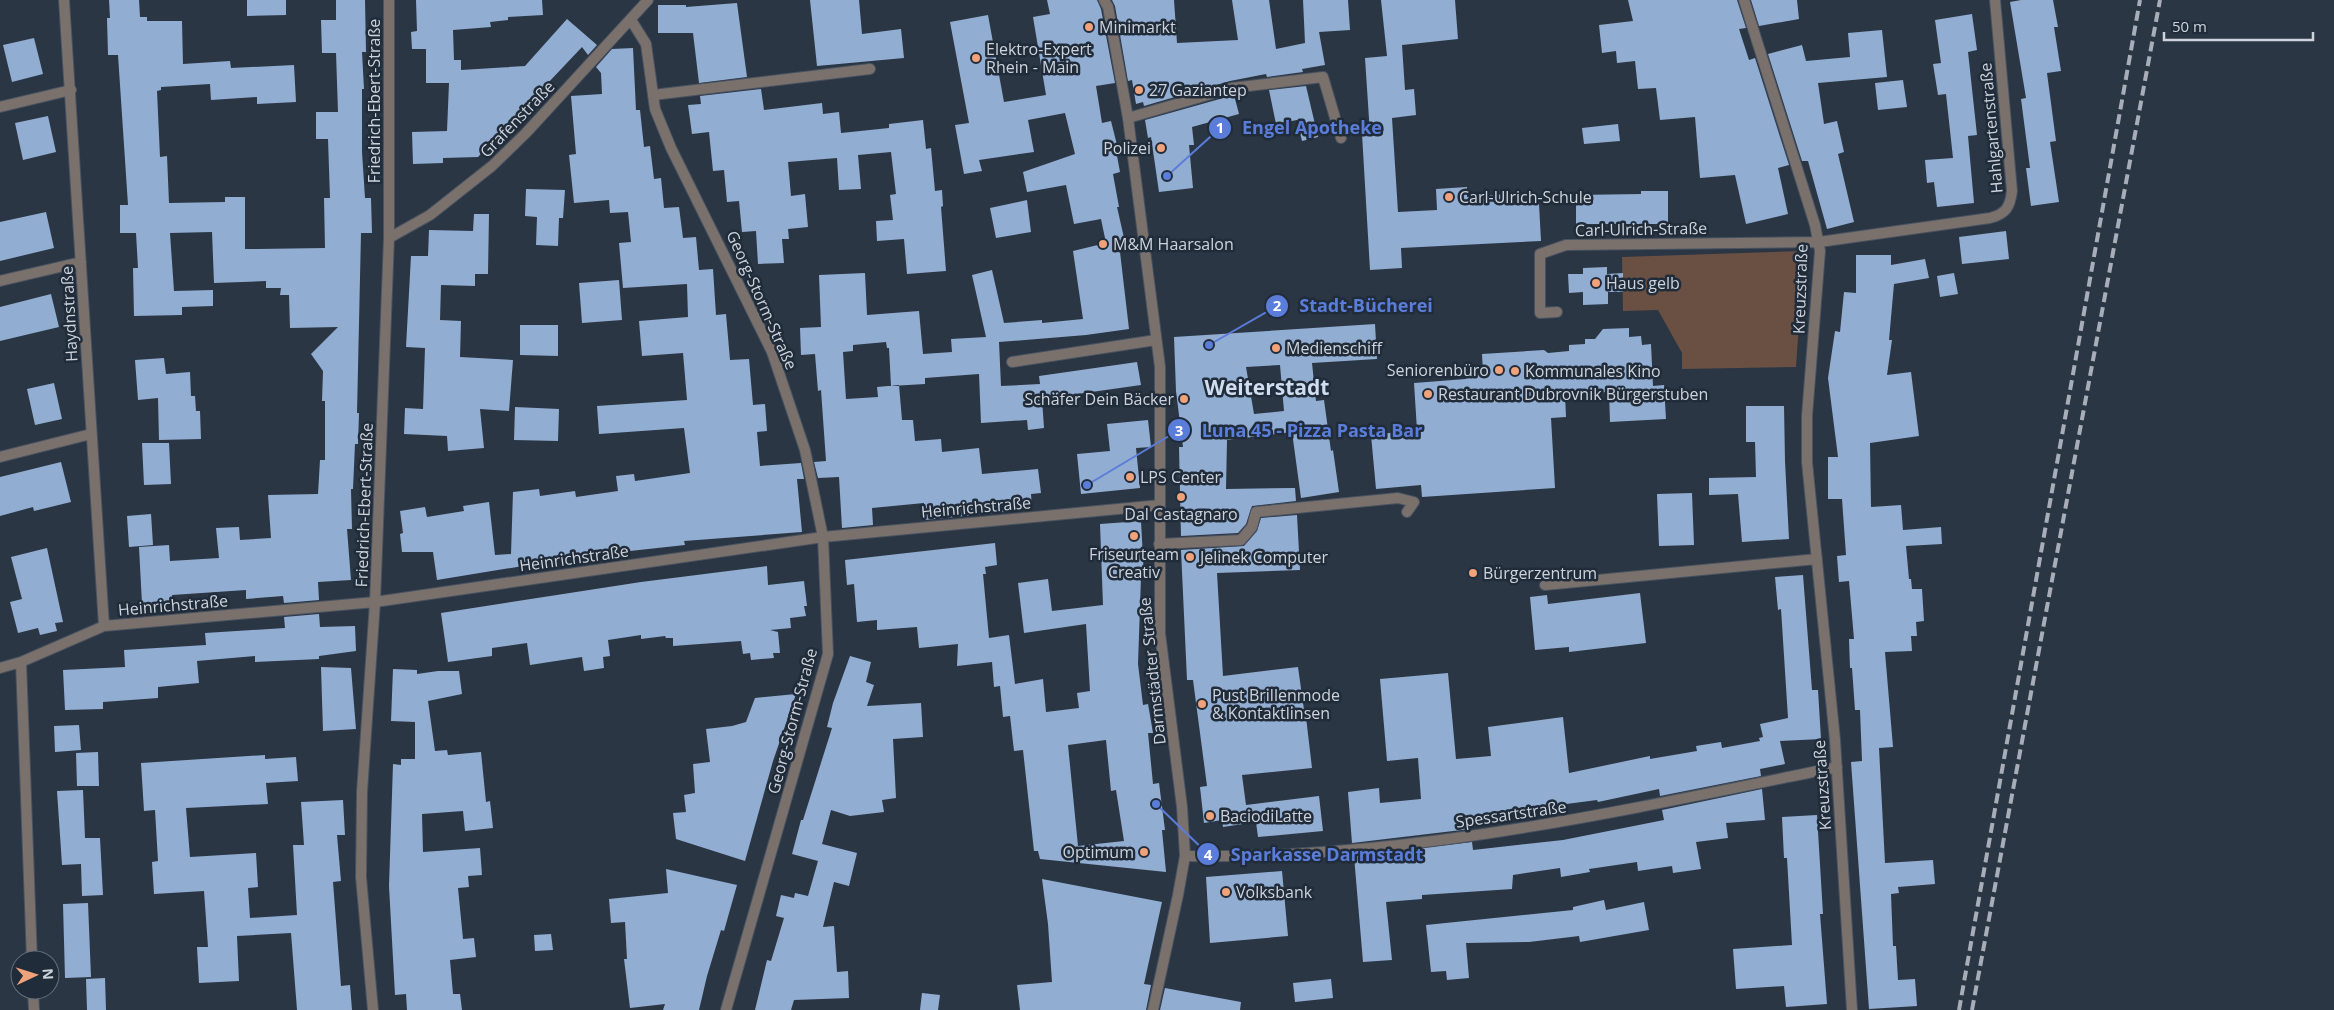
<svg xmlns="http://www.w3.org/2000/svg" width="2334" height="1010" viewBox="0 0 2334 1010" font-family="'Open Sans',sans-serif">
	<rect width="100%" height="100%" fill="#2b3644"/>
	<path fill="#695043" d="M1804 251 1796 367 1682 369V353L1658 310 1623 311 1622 257Z"/>
	<path fill="#92add2" fill-rule="evenodd" d="M109 0H139L140 17H147V21H182L183 64 230 61 231 68 294 65 296 102 257 104V97L211 100 210 84 161 87V90L157 91 160 157 167 156 169 203 225 202V197H245V249H258L325 248 324 198H330L328 139H316V112H338L336 53H322L321 20H336V0H365L366 52H362L364 89H362V152L365 198H371L372 233H361L357 413H359L358 444H355L353 489H351L352 529H347L351 580 318 582 319 600 284 603 283 596 246 599V590L172 595 173 603 142 604 139 547 169 545 170 561 219 558 216 528 239 527 240 540 271 538 268 495 318 494 320 460H325V401H322L323 371 311 354 338 327 290 328 289 295H280L281 288H266V281L214 283 212 232 170 233 174 291 213 290V306L182 307V315L134 316 133 268H138L136 233H120V205H128L118 55H108L107 18H110Z
		M247 0H286V15L247 16Z
		M416 0H542L543 15 508 17V20L490 22 491 27 453 30 454 60H461V70L525 66 567 19 597 45 588 55 582 47 478 157 443 158V163L413 164 412 132 447 131 449 83H426V49H412L411 32 417 31Z
		M810 0H859L862 34 901 29 904 58 817 66Z
		M1047 0H1097L1101 9 1115 83 1096 86 1102 123 1111 121 1117 145H1115L1120 172 1113 174 1119 207H1117L1127 251 1120 252 1129 329 1086 335 999 342 1001 386 1040 384 1039 376 1137 362 1141 385 1042 399 1044 428 1028 430 1027 420 981 423 979 374 925 378V384L891 386 889 348H887L886 342 853 345V351L843 352 846 399 878 397 877 387 899 385 902 420H913L915 441 941 439 942 452 979 448 982 474 1038 469 1041 493 1031 494 1032 509 925 520 924 503 872 508 873 525 842 528 839 477 818 478 814 462 826 461 821 390 818 391 815 354 801 355 800 328 821 327 819 275 865 273 867 315 919 311 923 354 952 352 951 339 986 337 972 275 992 270 1004 323 1042 320V323L1083 319 1073 251 1106 243 1101 219 1074 224 1066 185 1027 192 1023 172 1075 154 1065 113 1028 120 1034 152 979 160 982 171 964 174 955 125 969 123 950 22 988 15 1004 102 1046 95 1033 17 1050 14Z
		M1112 0H1174L1177 43 1238 40 1232 0H1269L1276 49 1305 43 1303 0H1348L1350 30 1319 32 1325 65 1302 69 1303 72 1267 77 1266 74 1230 81 1144 106 1143 102 1136 104 1132 80 1128 81 1115 6Z
		M1381 0H1455L1458 39 1402 45 1405 90 1414 89 1416 115 1392 118 1398 212 1437 210 1436 189 1467 187V197L1507 194 1508 205 1539 204 1541 241 1401 248 1402 268 1370 270 1362 134H1370L1365 58 1387 56Z
		M1628 0H1737L1746 28 1739 29 1749 60 1755 58 1789 165 1778 168 1788 214 1746 224 1735 175 1700 178 1695 117 1660 120 1656 88 1638 89 1635 61 1617 63 1616 51 1602 53 1599 25 1633 21Z
		M1751 0H1797L1799 19 1759 26Z
		M2021 0H2053L2058 27H2054L2061 71 2047 73 2056 141 2050 142 2059 202 2031 206 2026 168H2030L2021 99 2026 98 2010 2Z
		M737 3 747 77 699 83 693 33H658V5H686V7Z
		M1972 14 1977 50 1968 52 1977 135 1968 136 1974 203 1937 207 1934 182 1927 183 1925 160 1953 158 1946 94 1938 95 1933 64 1941 63 1935 20Z
		M1882 30 1887 77 1818 83 1824 124 1837 121 1844 152 1838 154 1854 222 1827 229 1808 161H1802L1768 54 1802 45 1806 61 1850 57 1848 33Z
		M34 38 43 74 12 82 3 45Z
		M633 48 636 110H640L644 147 650 146 654 179 661 178 664 208 679 207 683 238 696 237 699 270 713 269 716 315 726 314 730 360 749 359 753 405 765 404 767 431 757 432 760 466 801 463 804 479H797L802 532 684 541 685 545 584 556 437 580 433 552H402L400 534 403 533 400 511 425 507 427 517 464 511 463 506 489 502 495 555 511 554 513 492 539 489 540 496 575 491 576 497 618 491 616 476 634 474 635 481 690 473 684 428 599 434 597 406 687 400 683 353 642 356 639 321 688 317 687 284 623 288 619 243 631 242 628 212 610 213 609 200 574 203 569 155 576 154 571 96 602 94 601 73 596 67 612 49Z
		M1903 80 1907 107 1878 110 1875 83Z
		M1306 86 1318 137 1302 141 1297 120 1276 124 1269 90Z
		M761 89 764 110 822 103 823 114 839 112 841 133 889 128V124L923 120 926 149 931 148 935 191 942 190 943 206 941 207 946 271 907 274 904 239 877 241 876 221 893 220 890 195 896 194 891 152 858 155 861 189 839 190 837 158 788 162 791 196 805 194 808 227 788 229 789 239H782L784 263 758 264 756 231 742 232 739 201 727 202 724 170 713 171 709 132 692 134 688 105 701 104 700 96Z
		M1234 95 1239 114 1192 127 1194 145H1189L1193 188 1159 192 1151 137 1148 138 1145 120Z
		M48 116 56 152 23 160 15 123Z
		M1618 124 1620 141 1584 144 1582 128Z
		M526 189 565 190 563 218H559L558 246 536 245 537 217 525 216Z
		M1641 191H1668V224H1576V195L1641 194Z
		M1027 200 1031 232 996 238 990 208Z
		M46 212 54 248 0 261V222Z
		M474 214H489L488 274H475V286L441 285 440 320 461 321 460 357 513 360 509 411 480 409 484 448 448 451 447 436 404 434 405 408 423 409 425 348 406 347 411 256H428L429 230 473 231Z
		M2006 231 2009 259 1962 264 1959 237Z
		M1856 255H1891V265L1925 259 1929 278 1894 284 1889 340H1892L1887 375 1911 372 1919 436 1870 443 1871 507 1901 505 1903 530 1941 527 1942 544 1906 546 1909 579H1911L1912 589H1922L1924 621 1916 622 1917 636H1911L1912 651 1885 652 1893 747 1879 748 1885 863 1933 860 1935 884 1898 887 1899 893 1891 894 1893 946H1896L1898 980 1915 979 1917 1006 1869 1009 1851 762 1862 761 1860 710H1855L1852 668H1850L1849 639H1854L1849 581 1839 582 1837 556 1846 555 1842 499H1828V457H1838L1828 378 1835 331 1840 332 1844 292 1856 293Z
		M1607 267V274L1623 273V292H1608V304L1583 305V292L1569 293 1568 274H1583V268Z
		M1954 273 1958 294 1940 297 1937 276Z
		M619 280 622 320 582 323 579 283Z
		M51 294 59 327 0 341V307Z
		M1375 324 1377 359 1312 363 1316 401 1324 400 1331 451 1333 450 1339 492 1301 498 1292 432 1227 440 1226 489 1295 488 1296 501 1252 506 1246 524 1238 533 1181 536 1179 447H1183L1176 391 1174 337ZM1280 365 1284 411 1254 414 1246 367Z
		M520 325H558V356L520 355Z
		M1629 328V337L1641 336 1642 345 1651 344 1653 386 1664 385 1666 419 1610 422 1609 392 1565 394 1566 417 1551 418 1555 488 1422 497 1421 485 1376 489 1371 435 1417 430 1414 383 1466 379 1465 373 1483 372 1482 354 1544 350 1548 353 1569 351V345L1585 344V339H1595L1603 329Z
		M164 358 166 374 190 372 191 396H195L196 411H200L201 439 159 440 158 398 138 400 135 360Z
		M54 383 62 419 35 425 27 389Z
		M1746 406H1784L1785 461 1789 539 1742 542 1738 494 1709 495V478L1756 477 1755 442H1746Z
		M515 407 559 409 558 441 514 440Z
		M1148 420 1151 447 1136 448 1140 488 1081 494 1077 454 1110 451 1107 424Z
		M142 443H169L171 484 144 485Z
		M61 462 71 502 34 511 33 507 0 516V477Z
		M1692 493 1694 545 1659 546 1657 494Z
		M151 514 153 545 129 547 127 516Z
		M1297 515 1300 570 1217 573 1223 676 1298 667 1305 717H1306L1312 768 1242 775 1246 805 1319 796 1323 831 1258 837 1256 822 1223 827 1222 820 1204 823 1200 787 1207 786 1193 680H1187L1181 550 1244 546 1257 531 1261 518Z
		M1141 521 1144 577H1141L1138 664 1143 705 1148 704 1153 733H1148L1153 784 1159 783 1165 830H1162L1166 872 1040 859 1038 851H1034L1023 750 1014 751 1010 716 1003 717 1000 686 994 687 992 662 957 666 958 644 919 648 917 627 877 630V620L857 622 854 584 847 585 845 560 995 543 997 565 985 567 986 574H983L989 638 1009 635 1015 684 1043 679 1046 712 1079 708 1077 693 1090 691 1086 624 1024 633 1018 583 1048 579 1052 611 1103 605 1100 524ZM1106 740 1111 791 1116 790 1124 841 1078 846 1068 745Z
		M47 548 63 622 55 623 57 631 40 635 38 628 18 633 10 602 22 599 11 557Z
		M767 566 768 585 804 581 807 606H804L806 616 790 618 791 628 770 630 778 632 780 653H773L774 658 751 660 750 653 743 654 741 641 673 646V638H666L665 636 641 639V635L608 640 610 656 603 657 604 668 584 671 582 657 530 665 527 643 492 648V656L448 662 441 613 641 582Z
		M1803 575 1812 690H1818L1821 739 1780 741 1785 764 1760 769 1761 776 1660 796 1659 789 1598 802 1597 800 1488 814V818L1469 820 1470 829 1352 843 1348 792 1379 788 1380 803 1421 799 1418 758 1387 761 1380 679 1448 673 1456 759 1491 756 1488 727 1563 717 1569 773 1650 756V759L1697 751 1696 746 1721 742 1722 748 1760 741 1759 738 1763 737 1760 724 1788 718 1781 609 1778 610 1775 577Z
		M1640 593 1646 643 1569 652V647L1535 650 1530 597 1547 595 1548 604Z
		M319 614 320 627 355 626 356 651 319 656V659L255 662V656L197 661 199 683 158 687V698L103 702V709L65 710 63 670 125 667 124 650 206 645 205 633 285 628 284 617Z
		M850 656 871 662 866 682 874 685 867 706 921 703 923 737 893 739 896 798 882 800 884 812 850 816 831 810 822 844 857 853 849 886 834 882 823 927 834 926 837 972 848 971 849 998 794 1000 791 1010H755L767 960 771 961 784 918 776 916 781 895 794 898 795 893 808 896 818 861 792 854 801 820H803L832 728 827 727 833 703Z
		M321 667 351 668 356 729 323 731Z
		M393 669 417 670V674L438 671H459L462 694 428 701 435 751 447 750 448 755 481 752 486 802 490 801 493 828 465 831 463 811 422 814 423 852 480 848 482 875 468 876 469 887 458 888 463 939 474 938 476 957 450 960 453 994H460L462 1010H407L406 994 395 995 389 886 393 764 401 765V759H415V722L391 721Z
		M796 694 773 761 745 861 676 839 673 813 686 812 684 795 695 793 693 764 710 762 706 729 732 726 746 722 755 698Z
		M79 725 81 750 55 752 54 726Z
		M98 752 99 786H77L76 753Z
		M265 755V759L296 757 298 781 266 783 268 804 186 808 190 857 256 853 258 887 248 888 250 918 297 915 293 845H304L301 802 343 800 345 835H337L341 881 333 882 341 986 350 985 352 1010H297L291 933 237 936 239 981 199 983 197 947H208L204 891 154 894 152 862 158 861 155 810 144 811 141 763Z
		M1762 789 1765 820 1726 823 1728 838 1696 842 1701 869 1673 873 1672 866 1638 871 1637 862 1589 869 1590 872 1561 877 1560 868 1513 875 1512 889 1422 895V899L1386 902 1392 960 1363 962 1354 856 1472 842 1473 850 1563 840 1664 820 1662 810Z
		M83 790 85 838H100L103 895 82 896 81 864 62 865 57 791Z
		M1817 815 1823 914H1820L1827 1004 1786 1007 1784 986 1736 989 1733 949 1792 945 1787 858H1784L1782 817Z
		M666 869 737 885 724 931 721 930 707 976 699 1010H663L665 1004 630 1008 624 959H627L625 922 611 923 609 899 668 893Z
		M1282 871 1288 936 1210 943 1206 877Z
		M1042 879 1162 902 1144 984 1151 985 1146 1010H1020L1017 985 1052 982 1048 924Z
		M1604 900 1606 910 1644 902 1649 930 1580 942 1579 936 1529 942 1466 943 1469 978 1447 980 1446 971 1431 972 1426 925 1573 910V907Z
		M88 903 91 977 65 978 63 904Z
		M551 934 553 950 535 951 534 935Z
		M105 978 106 1010H87L86 979Z
		M1331 979 1333 998 1295 1002 1293 983Z
		M1165 988 1241 1002 1240 1010H1160Z
		M922 993 940 995 938 1010H920Z"/>
	<g fill="none" stroke-linecap="round" stroke-linejoin="round">
		<defs>
			<path id="service" d="M653 95 870 69
				M1540 305V313L1557 312
				M1012 362 1156 340
				M1159 544 1241 540 1252 527 1256 512 1398 498 1414 502 1407 512"/>
			<path id="minor" d="M64 0 104 626
				M1744 0 1815 225 1820 251 1807 416V462L1835 740 1852 1010
				M631 20 646 44 655 109 671 148 772 352 805 450 823 537 828 654 726 1010
				M0 107 71 90
				M1128 118 1232 88 1323 77 1341 138
				M389 238 430 215 492 166 526 133 648 0
				M0 281 81 262
				M1540 305V254L1566 245 1819 242 1990 218C2006 214 2010 207 2012 191L1995 0
				M0 457 91 434
				M1545 585 1817 559
				M21 662 32 960
				M0 668 21 662 104 626 375 602 823 537 1160 505
				M1185 856C1405 860 1622 811 1837 767
				M33 990 34 1010
				M373 1010 361 877 362 792 375 602 389 238V0"/>
			<path id="tertiary" d="M1104 0 1108 7 1128 118 1160 367V633L1182 807 1185 856 1178 895 1153 1010"/>
		</defs>
		<use href="#service" stroke="#485260" stroke-width="12"/>
		<use href="#minor" stroke="#485260" stroke-width="12"/>
		<use href="#tertiary" stroke="#485260" stroke-width="12"/>
		<use href="#service" stroke="#7a716d" stroke-width="10"/>
		<use href="#minor" stroke="#7a716d" stroke-width="10"/>
		<use href="#tertiary" stroke="#7a716d" stroke-width="10"/>
		<path stroke="#a7aeb9" stroke-width="4" stroke-dasharray="10 5" stroke-linecap="butt" d="M1959 1010 2140 0
			M1972 1010 2160 0"/>
	</g>
	<g fill="#f0a27a" stroke="#212c3a" stroke-width="2">
		<circle cx="1089" cy="27" r="5"/>
		<circle cx="976" cy="58" r="5"/>
		<circle cx="1139" cy="90" r="5"/>
		<circle cx="1161" cy="148" r="5"/>
		<circle cx="1449" cy="197" r="5"/>
		<circle cx="1103" cy="244" r="5"/>
		<circle cx="1596" cy="283" r="5"/>
		<circle cx="1276" cy="348" r="5"/>
		<circle cx="1499" cy="370" r="5"/>
		<circle cx="1515" cy="371" r="5"/>
		<circle cx="1428" cy="394" r="5"/>
		<circle cx="1184" cy="399" r="5"/>
		<circle cx="1130" cy="477" r="5"/>
		<circle cx="1181" cy="497" r="5"/>
		<circle cx="1134" cy="536" r="5"/>
		<circle cx="1190" cy="557" r="5"/>
		<circle cx="1473" cy="573" r="5"/>
		<circle cx="1202" cy="704" r="5"/>
		<circle cx="1210" cy="816" r="5"/>
		<circle cx="1144" cy="852" r="5"/>
		<circle cx="1226" cy="892" r="5"/>
	</g>
	<g text-anchor="middle" stroke-width="5" stroke-linejoin="round" paint-order="stroke">
		<g font-size="16" fill="#cdd3dd" stroke="#212c3a" text-anchor="start">
			<text x="1099" y="33">Minimarkt</text>
			<text x="986" y="55">Elektro-Expert<tspan x="986" dy="18">Rhein - Main</tspan></text>
			<text x="1149" y="96">27 Gaziantep</text>
			<text x="1151" y="154" text-anchor="end">Polizei</text>
			<text x="1459" y="203">Carl-Ulrich-Schule</text>
			<text x="1113" y="250">M&amp;M Haarsalon</text>
			<text x="1606" y="289">Haus gelb</text>
			<text x="1286" y="354">Medienschiff</text>
			<text x="1489" y="376" text-anchor="end">Seniorenbüro</text>
			<text x="1525" y="377">Kommunales Kino</text>
			<text x="1438" y="400">Restaurant Dubrovnik Bürgerstuben</text>
			<text x="1174" y="405" text-anchor="end">Schäfer Dein Bäcker</text>
			<text x="1140" y="483">LPS Center</text>
			<text x="1181" y="520" text-anchor="middle">Dal Castagnaro</text>
			<text x="1134" y="560" text-anchor="middle">Friseurteam<tspan x="1134" dy="18">Creativ</tspan></text>
			<text x="1200" y="563">Jelinek Computer</text>
			<text x="1483" y="579">Bürgerzentrum</text>
			<text x="1212" y="701">Pust Brillenmode<tspan x="1212" dy="18">&amp; Kontaktlinsen</tspan></text>
			<text x="1220" y="822">BaciodiLatte</text>
			<text x="1134" y="858" text-anchor="end">Optimum</text>
			<text x="1236" y="898">Volksbank</text>
		</g>
		<g font-size="16" fill="#cdd3dd" stroke="#212c3a">
			<text transform="translate(374 101) rotate(-90)" y="6">Friedrich-Ebert-Straße</text>
			<text transform="translate(517 119) rotate(-46)" y="6">Grafenstraße</text>
			<text transform="translate(1991 128) rotate(-95)" y="6">Hahlgartenstraße</text>
			<text transform="translate(1641 229) rotate(-1)" y="6">Carl-Ulrich-Straße</text>
			<text transform="translate(1800 289) rotate(-88)" y="6">Kreuzstraße</text>
			<text transform="translate(762 300) rotate(66)" y="6">Georg-Storm-Straße</text>
			<text transform="translate(69 314) rotate(-93)" y="6">Haydnstraße</text>
			<text transform="translate(364 505) rotate(-88)" y="6">Friedrich-Ebert-Straße</text>
			<text transform="translate(976 507) rotate(-5)" y="6">Heinrichstraße</text>
			<text transform="translate(574 558) rotate(-8)" y="6">Heinrichstraße</text>
			<text transform="translate(173 605) rotate(-5)" y="6">Heinrichstraße</text>
			<text transform="translate(1152 671) rotate(-96)" y="6">Darmstädter Straße</text>
			<text transform="translate(792 721) rotate(-75)" y="6">Georg-Storm-Straße</text>
			<text transform="translate(1822 785) rotate(-94)" y="6">Kreuzstraße</text>
			<text transform="translate(1511 814) rotate(-8)" y="6">Spessartstraße</text>
		</g>
		<g font-size="21" font-weight="bold" fill="#d0def1" stroke="#212c3a">
			<text x="1267" y="395">Weiterstadt</text>
		</g>
	</g>
	<path fill="none" stroke="#5b7dda" stroke-width="2" d="M1167 176L1220 128M1209 345L1277 306M1087 485L1179 430M1156 804L1208 854"/>
	<g fill="#5b7dda" stroke="#212c3a" stroke-width="2">
		<circle cx="1167" cy="176" r="5"/>
		<circle cx="1209" cy="345" r="5"/>
		<circle cx="1087" cy="485" r="5"/>
		<circle cx="1156" cy="804" r="5"/>
		<circle cx="1220" cy="128" r="12"/>
		<circle cx="1277" cy="306" r="12"/>
		<circle cx="1179" cy="430" r="12"/>
		<circle cx="1208" cy="854" r="12"/>
	</g>
	<g font-size="15" text-anchor="middle" font-weight="bold" fill="#fff">
		<text x="1220" y="133">1</text>
		<text x="1277" y="311">2</text>
		<text x="1179" y="436">3</text>
		<text x="1208" y="860">4</text>
	</g>
	<g font-size="18" text-anchor="middle" font-weight="bold" fill="#5b7dda" stroke="#212c3a" stroke-width="5" stroke-linejoin="round" paint-order="stroke">
		<text x="1312" y="134">Engel Apotheke</text>
		<text x="1366" y="312">Stadt-Bücherei</text>
		<text x="1312" y="437">Luna 45 - Pizza Pasta Bar</text>
		<text x="1327" y="861">Sparkasse Darmstadt</text>
	</g>
	<g transform="translate(35 975) rotate(86)"><circle r="24" fill="#212c3a" stroke="#666f7b"/>
	<path d="M0-4L9 19L0 12L-9 19Z" fill="#f0a27a"/>
	<text y="-8" font-size="14" font-weight="bold" text-anchor="middle" fill="#cdd3dd">N</text>
	</g>
	<path d="M2164 32v8h149v-8" fill="none" stroke="#cdd3dd" stroke-width="2.5"/>
	<text x="2172" y="32" font-size="15" fill="#cdd3dd" stroke="#212c3a" stroke-width="4" paint-order="stroke">50 m</text>
</svg>
